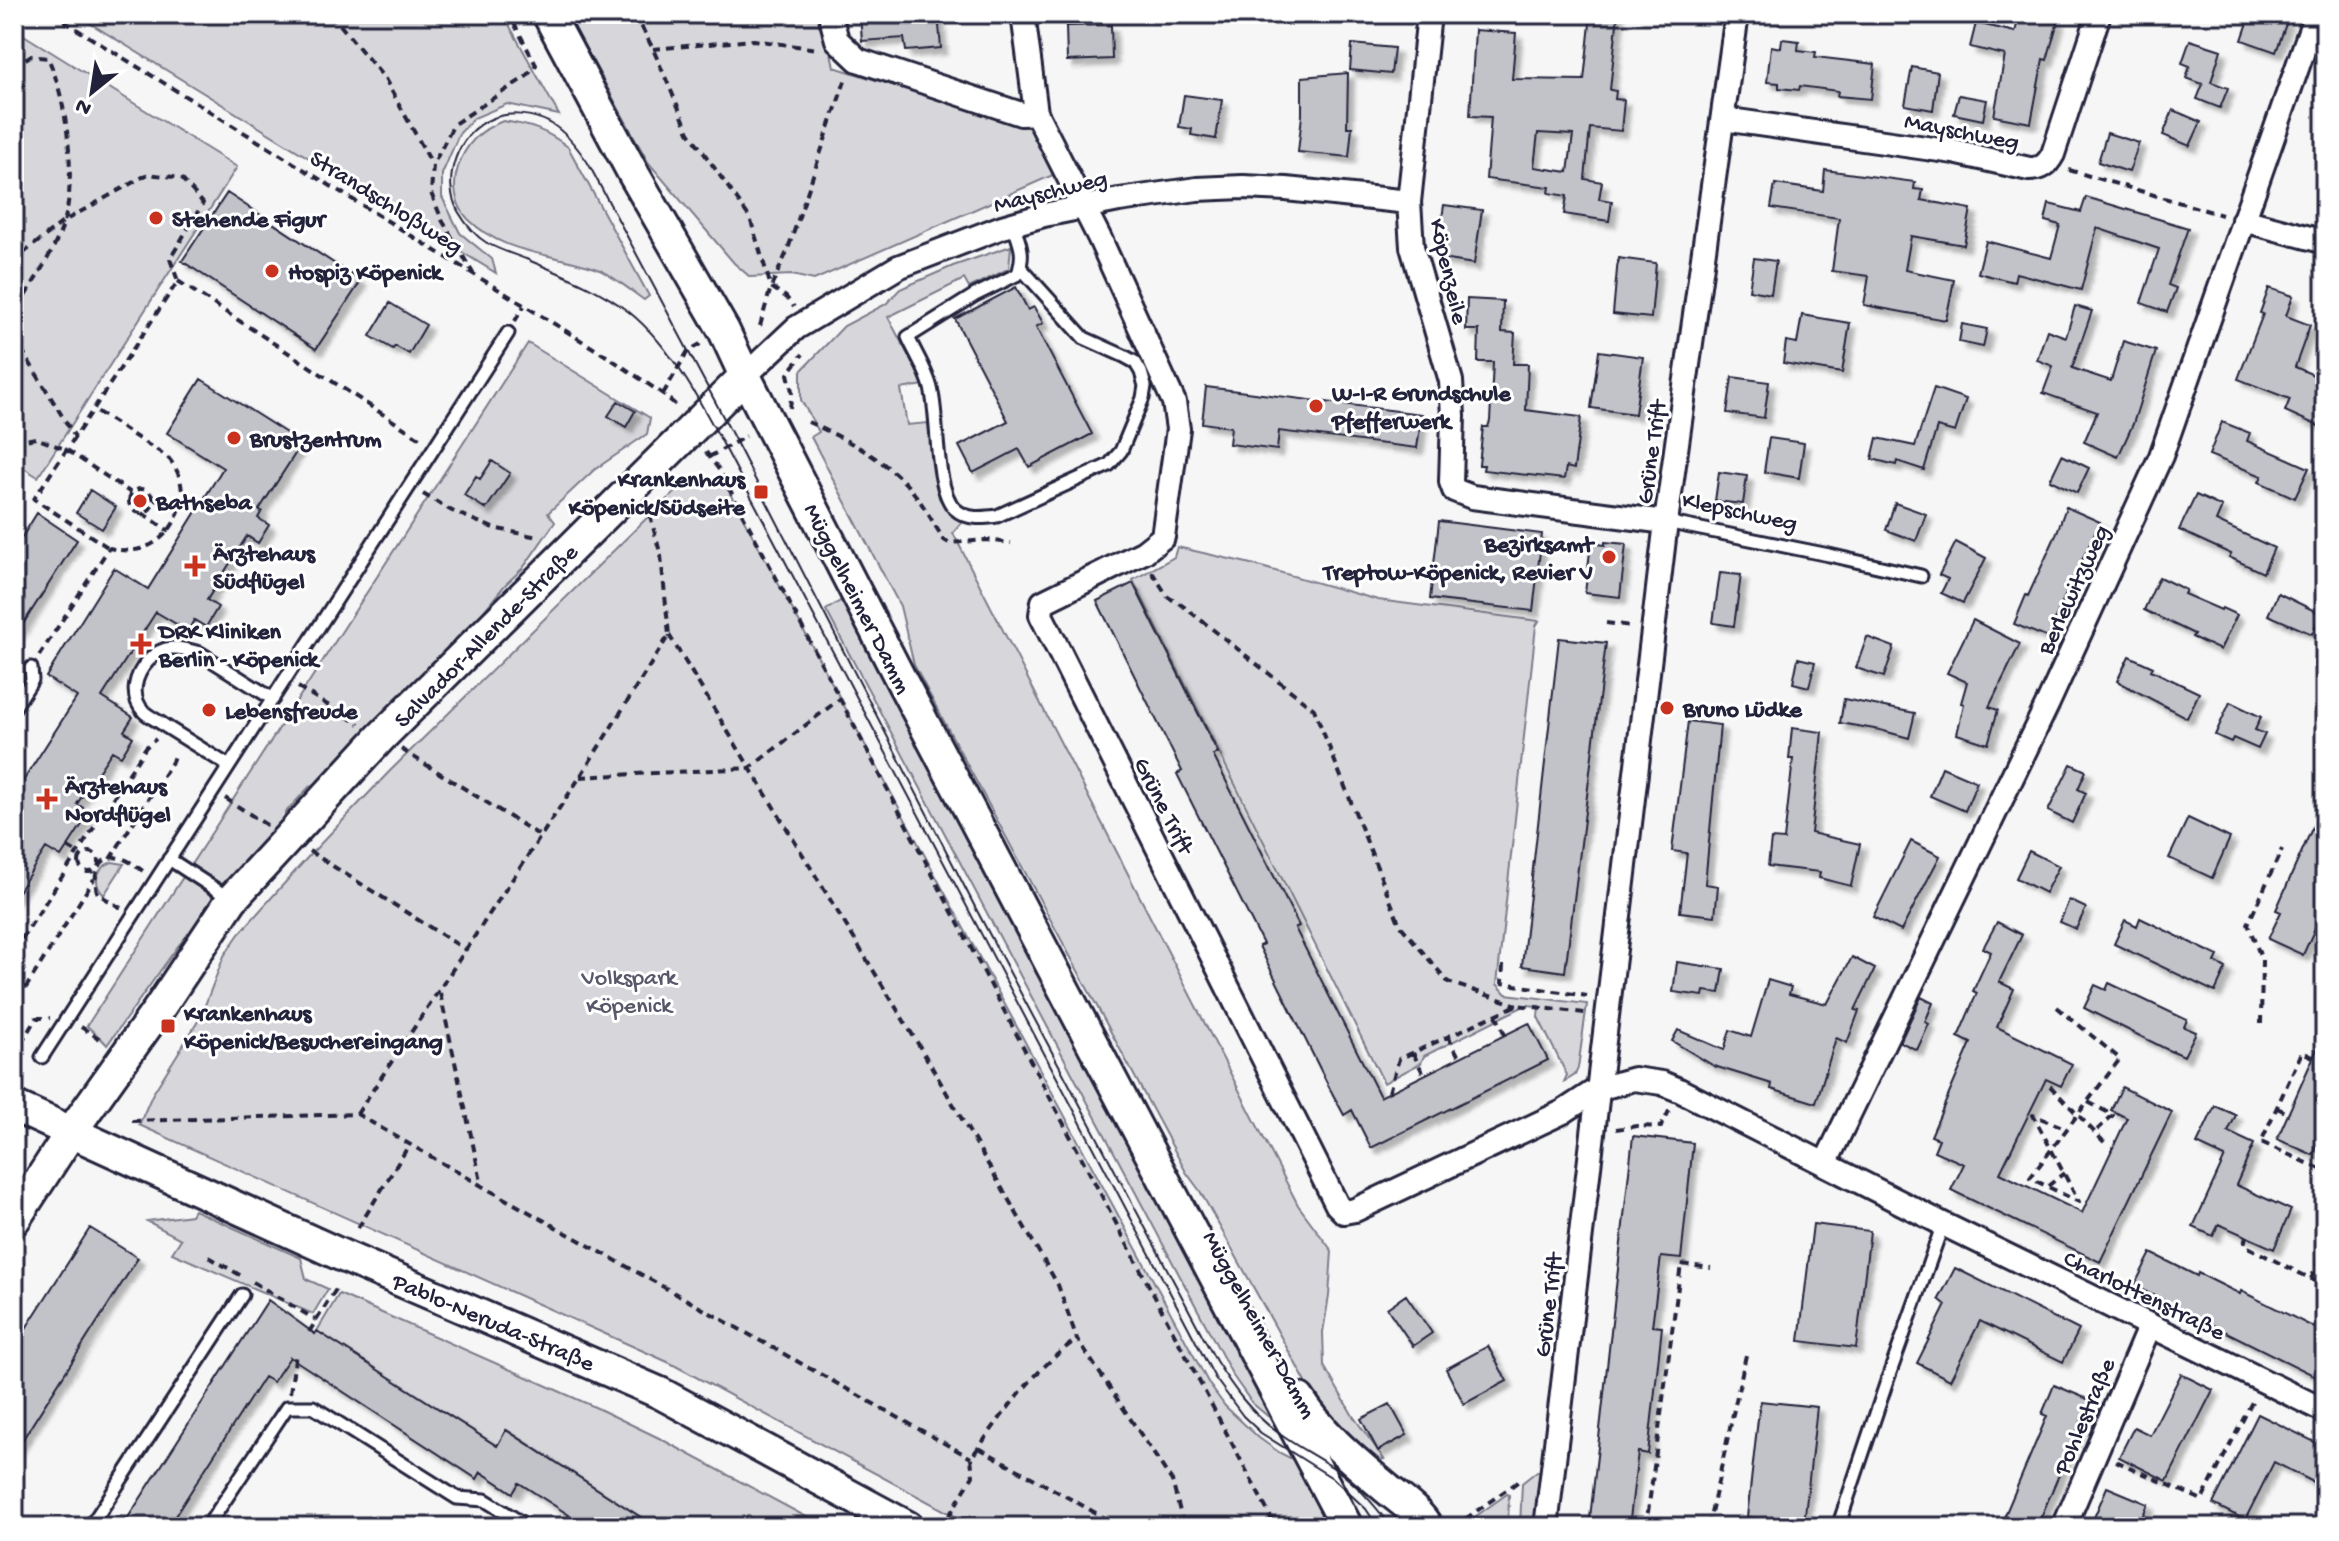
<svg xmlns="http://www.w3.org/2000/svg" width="2339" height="1541" viewBox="0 0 2339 1541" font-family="'Gochi Hand',sans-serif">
	<defs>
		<filter id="shadow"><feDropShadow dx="6" dy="6" stdDeviation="2" flood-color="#0004"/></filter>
	</defs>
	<rect width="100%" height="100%" fill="#f6f6f7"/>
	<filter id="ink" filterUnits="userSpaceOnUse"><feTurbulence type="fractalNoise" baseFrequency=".0125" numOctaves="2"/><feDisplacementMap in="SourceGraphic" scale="16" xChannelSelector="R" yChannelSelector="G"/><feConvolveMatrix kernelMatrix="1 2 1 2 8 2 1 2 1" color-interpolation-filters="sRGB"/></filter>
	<g filter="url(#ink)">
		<path fill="#d7d7db" stroke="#7c7c8b" stroke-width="2" d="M75 14H503L559 115 507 104 474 118 459 134 442 174V197L460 233 492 259 496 273Z
			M567 14H823L834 67 1033 129 1053 175 814 280 792 275 750 277 734 263 648 162Z
			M14 29 237 167 38 477 14 462Z
			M503 121C530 125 546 130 568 147L649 296 644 300C629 289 614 277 598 269 590 266 582 264 574 262 533 251 500 250 468 219 455 205 452 185 458 167 465 145 481 129 503 121Z
			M1011 246 1009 268 1006 270 969 288 964 279 888 317 924 385 901 389 907 425 928 423 939 498 946 508 966 518 953 533 1298 1205 1332 1251 1329 1296 1323 1332 1324 1366 1353 1416 1384 1459 1375 1461 1328 1422 1200 1191 1186 1172 925 686 914 665 900 606 811 437 819 432 801 400V371L844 326 886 304 900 289 953 266Z
			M528 343 650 418 647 434 594 470 548 513 555 522 523 568 505 585 440 665 322 782 310 786 285 813V820L280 827 178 946 107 1045C101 1037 94 1033 87 1026L90 1021Z
			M692 479 712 480 727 488 1209 1384 1225 1406 1259 1438 1280 1453 1302 1464 1330 1527H975L670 1363 139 1125 152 1095 200 1018 224 956 239 934 308 857 389 772 661 504Z
			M1177 547 1247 563 1378 600 1539 621 1536 626 1497 984 1506 994 1587 1004 1578 1068 1575 1075 1564 1082 1567 1075 1538 1017 1539 1006 1526 1005 1424 1056 1421 1063 1384 1083 1133 580 1174 557Z
			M842 600 1261 1391 1282 1428 1252 1403 1233 1376 826 610Z
			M112 862 124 864 104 895C92 883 96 868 112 862Z
			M194 1210 301 1258 306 1279 328 1289 313 1314 172 1253 181 1239 147 1221 191 1215Z
			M339 1294 597 1408 659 1438 825 1527H656L507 1430 497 1446 317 1331Z
			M1537 1471 1543 1472 1538 1527H1520L1522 1483Z
			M1507 1494 1509 1495 1508 1527H1464L1465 1524Z"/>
		<path fill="#c2c2c9" stroke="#22223b" stroke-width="2" fill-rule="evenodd" filter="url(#shadow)" d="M860 14H938L941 48 906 51 904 38 862 41Z
			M1591 14H1618L1610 90 1616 91 1615 99 1624 100 1621 131 1590 128 1585 179 1602 182 1599 199 1612 201 1609 221 1564 214 1567 196 1549 193 1550 187 1486 179 1491 117 1470 116 1475 30 1516 33 1512 79 1584 80ZM1538 133 1573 135 1568 172 1534 167Z
			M2020 14H2033L2058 21 2047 60 2043 59 2031 123 1994 116 2005 55 1970 47 1976 23 2015 32Z
			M2251 14H2267L2287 21 2276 52 2242 40Z
			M1111 25 1112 59 1067 61 1066 26Z
			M1782 39 1799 41 1798 50 1816 52 1815 57 1875 64 1871 99 1837 96 1838 91 1800 86 1799 90 1779 88V83L1767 82 1771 46 1781 48Z
			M2190 40 2221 50 2211 82 2228 88 2220 108 2197 99 2203 84 2186 78 2190 66 2182 63Z
			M1352 44 1394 48 1391 74 1350 70Z
			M1912 67 1938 72 1933 110 1905 105Z
			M1348 73 1347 127H1352L1349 157 1298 152 1302 115V77Z
			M1184 95 1222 100 1216 139 1191 135 1192 129 1179 127Z
			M1959 95 1987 100 1983 120 1954 114Z
			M2173 110 2201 122 2190 146 2163 135Z
			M2107 133 2139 143 2129 172 2098 162Z
			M1825 170 1915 182 1914 189 1923 190 1921 200 1971 209 1964 245 1911 236 1905 270 1954 280 1946 320 1864 305 1869 276 1832 271 1839 218 1771 208 1775 184 1823 191Z
			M227 193 361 281 316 349 182 261Z
			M2086 197 2188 228 2168 285 2176 288 2167 312 2141 303 2159 249 2097 228 2081 290 2016 273 2014 282 1978 273 1986 241 2051 258 2060 225 2045 221 2049 204 2081 212Z
			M1444 205 1482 210 1474 264 1436 258Z
			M1618 258 1656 263 1651 318 1613 314Z
			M1754 258 1776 261 1771 294 1749 290Z
			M1016 287 1028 310 1034 307 1043 323 1036 327 1092 434 1029 467 1019 449 973 473 959 446 1008 421 955 319Z
			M2269 288 2293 296 2286 316 2310 325 2295 367 2325 380V429L2285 411 2290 399 2238 379 2263 314 2260 313Z
			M1467 299 1503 301 1502 332 1515 333 1513 364H1528L1526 410 1581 417 1574 469 1566 467 1564 479 1483 470 1484 465H1479L1483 427H1488L1490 421 1493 362H1478L1479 330H1466Z
			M390 303 426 325 409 354 395 346 393 349 370 336Z
			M2075 306 2092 311 2072 368 2111 381 2123 341 2156 351 2133 424 2118 457 2084 442 2097 412 2043 393 2053 366 2037 360 2047 330 2066 337Z
			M1802 315 1850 323 1842 373 1783 363 1786 341 1797 343Z
			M1962 324 1987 329 1983 347 1959 342Z
			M1599 351 1643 357 1635 414 1591 408Z
			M1732 377 1769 382 1764 418 1727 413Z
			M201 379 302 443 259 510 262 511 258 518 269 525 258 543 247 536 207 600 218 607 206 627 194 620 188 631 156 612 102 697 133 717 124 731 133 737 121 756 112 751 77 804 90 812 61 857 46 848 14 898V795L77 697 46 677 114 568 148 589 223 468 167 433Z
			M1206 387 1422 414 1417 448 1279 431 1277 450 1229 444 1231 427 1202 423Z
			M1934 388 1966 399 1955 432 1937 427 1924 470 1897 461 1896 465 1872 459 1877 438 1915 446Z
			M618 401 635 411 626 427 608 416Z
			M2222 422 2250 433 2247 441 2309 468 2295 498 2259 482 2262 476 2209 455Z
			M1769 438 1804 443 1799 478 1764 472Z
			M2062 455 2089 468 2077 493 2050 480Z
			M492 461 510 473 486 509 464 495 476 476 480 479Z
			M1719 472 1747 476 1743 504 1715 501Z
			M90 490 116 507 102 529 76 513Z
			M2196 495 2222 507 2216 521 2274 548 2263 573 2229 557 2231 554 2179 530Z
			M1895 503 1926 514 1916 541 1886 530Z
			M2066 507 2100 522 2059 609 2048 638 2014 624 2026 595 2028 596 2056 535Z
			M37 513 77 540 14 638V550Z
			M1439 521 1542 534 1533 611 1430 599Z
			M1605 542 1626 544 1620 597 1585 593 1591 543 1605 545Z
			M1956 542 1986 558 1963 603 1941 593 1948 579 1939 575Z
			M1720 573 1741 575 1734 626 1713 623Z
			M2159 577 2186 590 2184 594 2221 610 2222 608 2237 615 2220 650 2192 637 2194 634 2144 610Z
			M1133 583 1218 753 1213 755 1299 926 1295 928 1380 1097 1529 1023 1548 1060 1371 1148 1352 1110 1344 1115 1330 1089 1259 946 1263 944 1177 774 1182 771 1097 601Z
			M2278 593 2321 614 2312 634 2268 615Z
			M1973 620 2020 644 1989 707 1998 710 1988 744 1957 734 1964 704 1961 703 1967 682 1947 673Z
			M1867 637 1894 647 1884 677 1856 668Z
			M1559 638 1606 643 1565 972 1522 966Z
			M2129 656 2153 667 2151 670 2199 693 2187 718 2117 681Z
			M1798 658 1815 662 1809 687 1793 683Z
			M1844 699 1915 713 1909 738 1880 730 1840 723Z
			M2230 702 2261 717 2255 730 2265 734 2258 749 2233 738 2231 742 2215 735Z
			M1688 721 1720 725 1705 884 1718 886 1715 916 1680 912 1687 853 1672 851Z
			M1792 728 1822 732 1811 833 1860 844 1851 886 1819 878 1820 872 1768 866 1771 839 1784 840 1793 759H1789Z
			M2071 764 2086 771 2078 789 2086 793 2072 823 2048 811Z
			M1942 767 1977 782 1965 811 1930 796Z
			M2325 799V882L2319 894 2325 897V906L2303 955 2268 939 2281 912 2276 910Z
			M2188 818 2230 838 2212 878 2169 858Z
			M1911 841 1940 856 1901 931 1873 917Z
			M2029 851 2059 866 2045 893 2016 878Z
			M2069 900 2086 908 2076 929 2060 922Z
			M2140 918 2218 956 2215 962 2226 968 2215 992 2114 944 2125 920 2137 926Z
			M1997 922 2022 935 1999 982 2014 989 1997 1027 2072 1064 2061 1086 2046 1079 2000 1173 2082 1213 2127 1118 2111 1110 2122 1087 2172 1112 2100 1262 1951 1190 1964 1164 1934 1151 1939 1139 1931 1136 1971 1043 1958 1037 1977 993 1973 991 1991 952 1983 948Z
			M1852 957 1875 969 1855 1010 1859 1011 1847 1043 1836 1038 1816 1103 1771 1089 1772 1084 1714 1066 1672 1041 1678 1030 1724 1050 1730 1030 1751 1037 1768 980 1791 987 1789 994 1827 1004Z
			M1677 962 1724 969 1720 993 1704 991 1703 996 1673 992Z
			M2109 983 2187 1020 2184 1027 2196 1032 2184 1056 2173 1051 2172 1052 2084 1008 2095 985 2106 990Z
			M1921 997 1933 1003 1925 1022 1929 1024 1917 1050 1900 1042Z
			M2325 1031V1128L2313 1155 2277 1139Z
			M2215 1106 2236 1115 2228 1132 2254 1144 2236 1185 2291 1210 2274 1249 2219 1224 2213 1236 2193 1227 2225 1157 2197 1144Z
			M1633 1136 1693 1143 1681 1259 1661 1257 1652 1326 1662 1327 1648 1454 1638 1452 1629 1527H1589Z
			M1813 1224 1870 1231 1856 1348 1799 1341Z
			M90 1228 138 1258 14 1453V1347Z
			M2151 1253 2197 1276 2198 1273 2240 1294 2241 1291 2319 1330 2317 1334 2325 1337V1381L2134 1286Z
			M1955 1268 2079 1330 2063 1362 1980 1321 1950 1380 1917 1363 1946 1305 1939 1299Z
			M1406 1295 1432 1333 1413 1346 1387 1308Z
			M268 1300 315 1334 317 1331 497 1446 506 1430 656 1527H562L569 1515 519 1483 513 1493 481 1472 477 1479 290 1357 273 1382 264 1377 168 1527H122Z
			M1488 1346 1507 1381 1464 1404 1446 1369Z
			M2181 1374 2213 1390 2167 1481 2119 1457 2134 1427 2150 1435Z
			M2054 1385 2090 1400 2037 1527H2000L2047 1416 2042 1414Z
			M1760 1401 1817 1407 1804 1524 1747 1517Z
			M1390 1404 1407 1435 1378 1451 1361 1419Z
			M2258 1414 2325 1447V1488L2274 1462 2245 1520 2213 1504Z
			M2107 1487 2148 1504 2138 1527H2090Z"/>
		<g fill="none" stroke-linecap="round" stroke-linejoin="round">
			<defs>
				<path id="lane" d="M1013 224C1020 245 1025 252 1018 274L975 295 908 337C915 353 927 371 931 388 939 419 934 488 955 509 967 520 983 518 997 516L1109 465 1121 451 1143 398 1145 386 1141 372 1135 362 1124 356 1084 338 1020 267
					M1666 522 1829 555 1921 576
					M14 708 32 680 31 668
					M229 766C208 753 186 739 165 726 159 721 149 717 144 712 129 696 135 675 148 661 164 643 179 647 200 653L273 699
					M169 859 229 898
					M42 1057 508 333
					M90 1527 242 1295
					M207 1527 287 1407H313L457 1498 485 1500 528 1527
					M1838 1527 1887 1381 1943 1224"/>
				<path id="street" d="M830 14 837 40 858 60 1021 114 1036 113
					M1023 14 1036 113 1099 237 1174 402 1178 429 1163 537 1144 552 1043 602 1041 615 1337 1205 1344 1212 1355 1210 1563 1112 1598 1089 1634 1079 1662 1083 1679 1090 1943 1224 2325 1411
					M1429 14 1409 202 1412 247 1451 381 1453 416 1451 482 1454 490 1472 497 1666 522
					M1723 119 1954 152 2029 169C2042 169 2047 165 2053 154L2099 14
					M2243 220 2325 242
					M745 376 796 328 898 267 1002 227 1044 215 1119 200 1197 189 1243 187 1286 189 1409 202
					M1825 1164 2048 703 2161 456 2316 14
					M1546 1527 1666 522 1737 14
					M2064 1527 2150 1325"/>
				<path id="secondary" d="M548 14 633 173 724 331 745 376 902 682 1347 1527
					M14 1106 341 1255 660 1393 908 1527
					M14 1220 71 1132 158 1010 232 899 381 737 745 376
					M1299 1399C1322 1435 1353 1460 1386 1488 1400 1500 1418 1511 1427 1527"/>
			</defs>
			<use href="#lane" stroke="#22223b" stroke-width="17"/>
			<use href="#street" stroke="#22223b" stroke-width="28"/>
			<use href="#secondary" stroke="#22223b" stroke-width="36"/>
			<path stroke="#22223b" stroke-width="4" stroke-dasharray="8 6" stroke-linecap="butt" d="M52 14 608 357 663 394 678 407
				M331 14 385 79 432 164
				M635 14 653 49 689 132 750 218 771 287 786 297 794 307
				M653 49 754 40 817 49
				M14 67 30 56 48 58C67 99 77 179 64 222 53 255 31 285 14 315
				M2069 170 2222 215
				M14 264 20 256 64 221 148 174 181 178 203 203 170 259 178 281 34 499 109 548
				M474 275 442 220 431 193 433 165 454 124 527 76 536 65 509 14
				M178 281 421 439
				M515 321 524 306
				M760 326 771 287 787 252 847 75
				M14 337 75 437
				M663 394 688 351 702 343
				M790 408 792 391 788 374 803 354
				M808 422C848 440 890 461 917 497 927 511 935 526 944 540L949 543 986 540 1011 543
				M14 442 36 438 67 450 131 493
				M706 452 720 471 1276 1527
				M709 457 746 436
				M129 501a12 12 0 1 1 24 0a12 12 0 1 1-24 0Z
				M423 494 452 511 493 528 538 537
				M153 498 179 513
				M142 513 169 531
				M1152 572 1168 597 1183 606 1314 709 1400 925 1448 982 1517 1005
				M1606 623 1632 626
				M669 635 923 1052 1058 1285 1077 1339 1172 1481 1184 1527
				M39 656 109 548C122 551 134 552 146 547 179 534 194 489 170 460 165 454 157 450 150 446 131 434 112 421 93 409
				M298 687 359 724
				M401 749 542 837
				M580 777 750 768 841 698
				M225 798 268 826
				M68 847 79 854
				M309 851 466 950
				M79 862a10 10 0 1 1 20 0a10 10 0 1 1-20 0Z
				M110 859 172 762 175 752
				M121 908 98 894C91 878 98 853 120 858 128 859 137 867 143 871
				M14 951 146 747 156 739
				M1503 965 1502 983 1587 996
				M440 993 482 1186
				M14 997 25 989 94 879
				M2057 1007 2120 1059C2090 1098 2060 1138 2030 1178L2079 1202 2033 1115 2067 1129
				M1496 1015 1505 1035
				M2261 1024 2262 960 2248 924 2282 849
				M81 1027 100 1039
				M1448 1036 1459 1057
				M1413 1053 1424 1075
				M14 1055 36 1018H50
				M2313 1057 2302 1052 2261 1142 2325 1171
				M2050 1086 2107 1145
				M1389 1092 1399 1059 1517 1005 1585 1013
				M2088 1102 2113 1115 2095 1132
				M2277 1108 2288 1113
				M357 1114 580 777 669 635 661 556 649 512
				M132 1121 357 1114 482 1186 971 1458
				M1616 1129 1637 1126 1661 1127 1670 1109
				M2048 1186 2064 1173
				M358 1228 409 1145
				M2246 1236 2244 1245 2325 1286
				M209 1257 245 1278
				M2311 1279 2325 1247
				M253 1282 316 1320
				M309 1332 338 1286
				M290 1393 296 1353
				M979 1448 1121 1527
				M2116 1461 2202 1500 2253 1400
				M949 1516 973 1476 971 1458C1003 1414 1032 1371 1077 1339
				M1454 1527 1519 1481
				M1646 1527 1681 1264 1711 1268
				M1708 1527 1746 1355"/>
			<use href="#lane" stroke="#fff" stroke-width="11"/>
			<use href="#street" stroke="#fff" stroke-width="22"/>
			<use href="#secondary" stroke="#fff" stroke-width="30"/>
			<path stroke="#22223b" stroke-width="2" d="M1378 1527 1366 1509 1334 1479 1261 1433 1243 1416 1215 1378 755 504C721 443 683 355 629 312 598 288 561 274 526 259 513 254 499 250 487 243 475 236 465 223 458 211 441 180 457 133 491 119 510 111 533 114 550 123 566 132 578 148 588 163L717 405 975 907 1216 1361C1233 1388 1251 1413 1277 1432 1295 1446 1316 1456 1335 1469 1357 1484 1375 1505 1391 1527"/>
		</g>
	</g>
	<g fill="#c8321e" stroke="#fff" stroke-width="3">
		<circle cx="156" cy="218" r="8"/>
		<circle cx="272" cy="271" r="8"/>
		<circle cx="1316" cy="406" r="8"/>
		<circle cx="234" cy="438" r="8"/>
		<rect x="753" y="484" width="16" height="16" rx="4"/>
		<circle cx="140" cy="501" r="8"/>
		<circle cx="1609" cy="557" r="8"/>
		<path d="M191 554h8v8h8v8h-8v8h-8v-8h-8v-8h8z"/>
		<path d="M137 632h8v8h8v8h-8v8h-8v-8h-8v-8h8z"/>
		<circle cx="1667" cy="708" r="8"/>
		<circle cx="209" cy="710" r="8"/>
		<path d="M43 787h8v8h8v8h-8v8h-8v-8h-8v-8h8z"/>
		<rect x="160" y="1018" width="16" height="16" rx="4"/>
	</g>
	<g text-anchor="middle" stroke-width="6" stroke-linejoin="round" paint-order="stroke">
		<g font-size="24" fill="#22223b" stroke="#fff">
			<text transform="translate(1962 130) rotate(11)" y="8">Mayschweg</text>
			<text transform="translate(1050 190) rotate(-14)" y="8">Mayschweg</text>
			<text transform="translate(387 201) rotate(32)" y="8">Strandschloßweg</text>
			<text transform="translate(1450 271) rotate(77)" y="8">Köpenzeile</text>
			<text transform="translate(1650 452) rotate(-82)" y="8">Grüne Trift</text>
			<text transform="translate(1740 510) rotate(12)" y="8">Klepschweg</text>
			<text transform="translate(2072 589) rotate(-65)" y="8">Berlewitzweg</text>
			<text transform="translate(859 598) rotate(63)" y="8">Müggelheimer Damm</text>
			<text transform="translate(485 635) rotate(-45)" y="8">Salvador-Allende-Straße</text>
			<text transform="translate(1165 805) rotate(63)" y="8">Grüne Trift</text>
			<text transform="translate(2145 1294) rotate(26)" y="8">Charlottenstraße</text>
			<text transform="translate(1547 1305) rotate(-83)" y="8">Grüne Trift</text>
			<text transform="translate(494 1321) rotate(23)" y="8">Pablo-Neruda-Straße</text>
			<text transform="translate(1261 1324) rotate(61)" y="8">Müggelheimer Damm</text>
			<text transform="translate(2083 1416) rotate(-67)" y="8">Pohlestraße</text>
		</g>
		<g font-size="24" font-weight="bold" fill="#22223b" stroke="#fff" text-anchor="start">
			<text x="172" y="226">Stehende Figur</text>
			<text x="288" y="279">Hospiz Köpenick</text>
			<text x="1332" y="400">W-I-R Grundschule<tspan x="1332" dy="28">Pfefferwerk</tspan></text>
			<text x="250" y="446">Brustzentrum</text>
			<text x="745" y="486" text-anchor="end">Krankenhaus<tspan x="745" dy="28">Köpenick/Südseite</tspan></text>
			<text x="156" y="509">Bathseba</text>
			<text x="1593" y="551" text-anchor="end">Bezirksamt<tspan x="1593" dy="28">Treptow-Köpenick, Revier V</tspan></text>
			<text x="213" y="560">Ärztehaus<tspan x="213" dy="28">Südflügel</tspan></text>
			<text x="159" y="638">DRK Kliniken<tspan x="159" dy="28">Berlin - Köpenick</tspan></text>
			<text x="1683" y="716">Bruno Lüdke</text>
			<text x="225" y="718">Lebensfreude</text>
			<text x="65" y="793">Ärztehaus<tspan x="65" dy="28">Nordflügel</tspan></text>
			<text x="184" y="1020">Krankenhaus<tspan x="184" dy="28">Köpenick/Besuchereingang</tspan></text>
		</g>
		<g font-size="24" fill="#58586b" stroke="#fff">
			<text x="629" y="984">Volkspark<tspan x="629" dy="28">Köpenick</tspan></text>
		</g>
	</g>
	<rect width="2339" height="1541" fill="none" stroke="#fff" stroke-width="48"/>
	<rect x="24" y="24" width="2291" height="1493" fill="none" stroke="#22223b" stroke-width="3" filter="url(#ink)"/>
	<g transform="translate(92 92) rotate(210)" stroke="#ffffff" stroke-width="6" paint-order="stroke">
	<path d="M0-6L14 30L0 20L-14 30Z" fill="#22223b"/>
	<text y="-12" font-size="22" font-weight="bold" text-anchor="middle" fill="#22223b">N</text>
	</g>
</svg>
